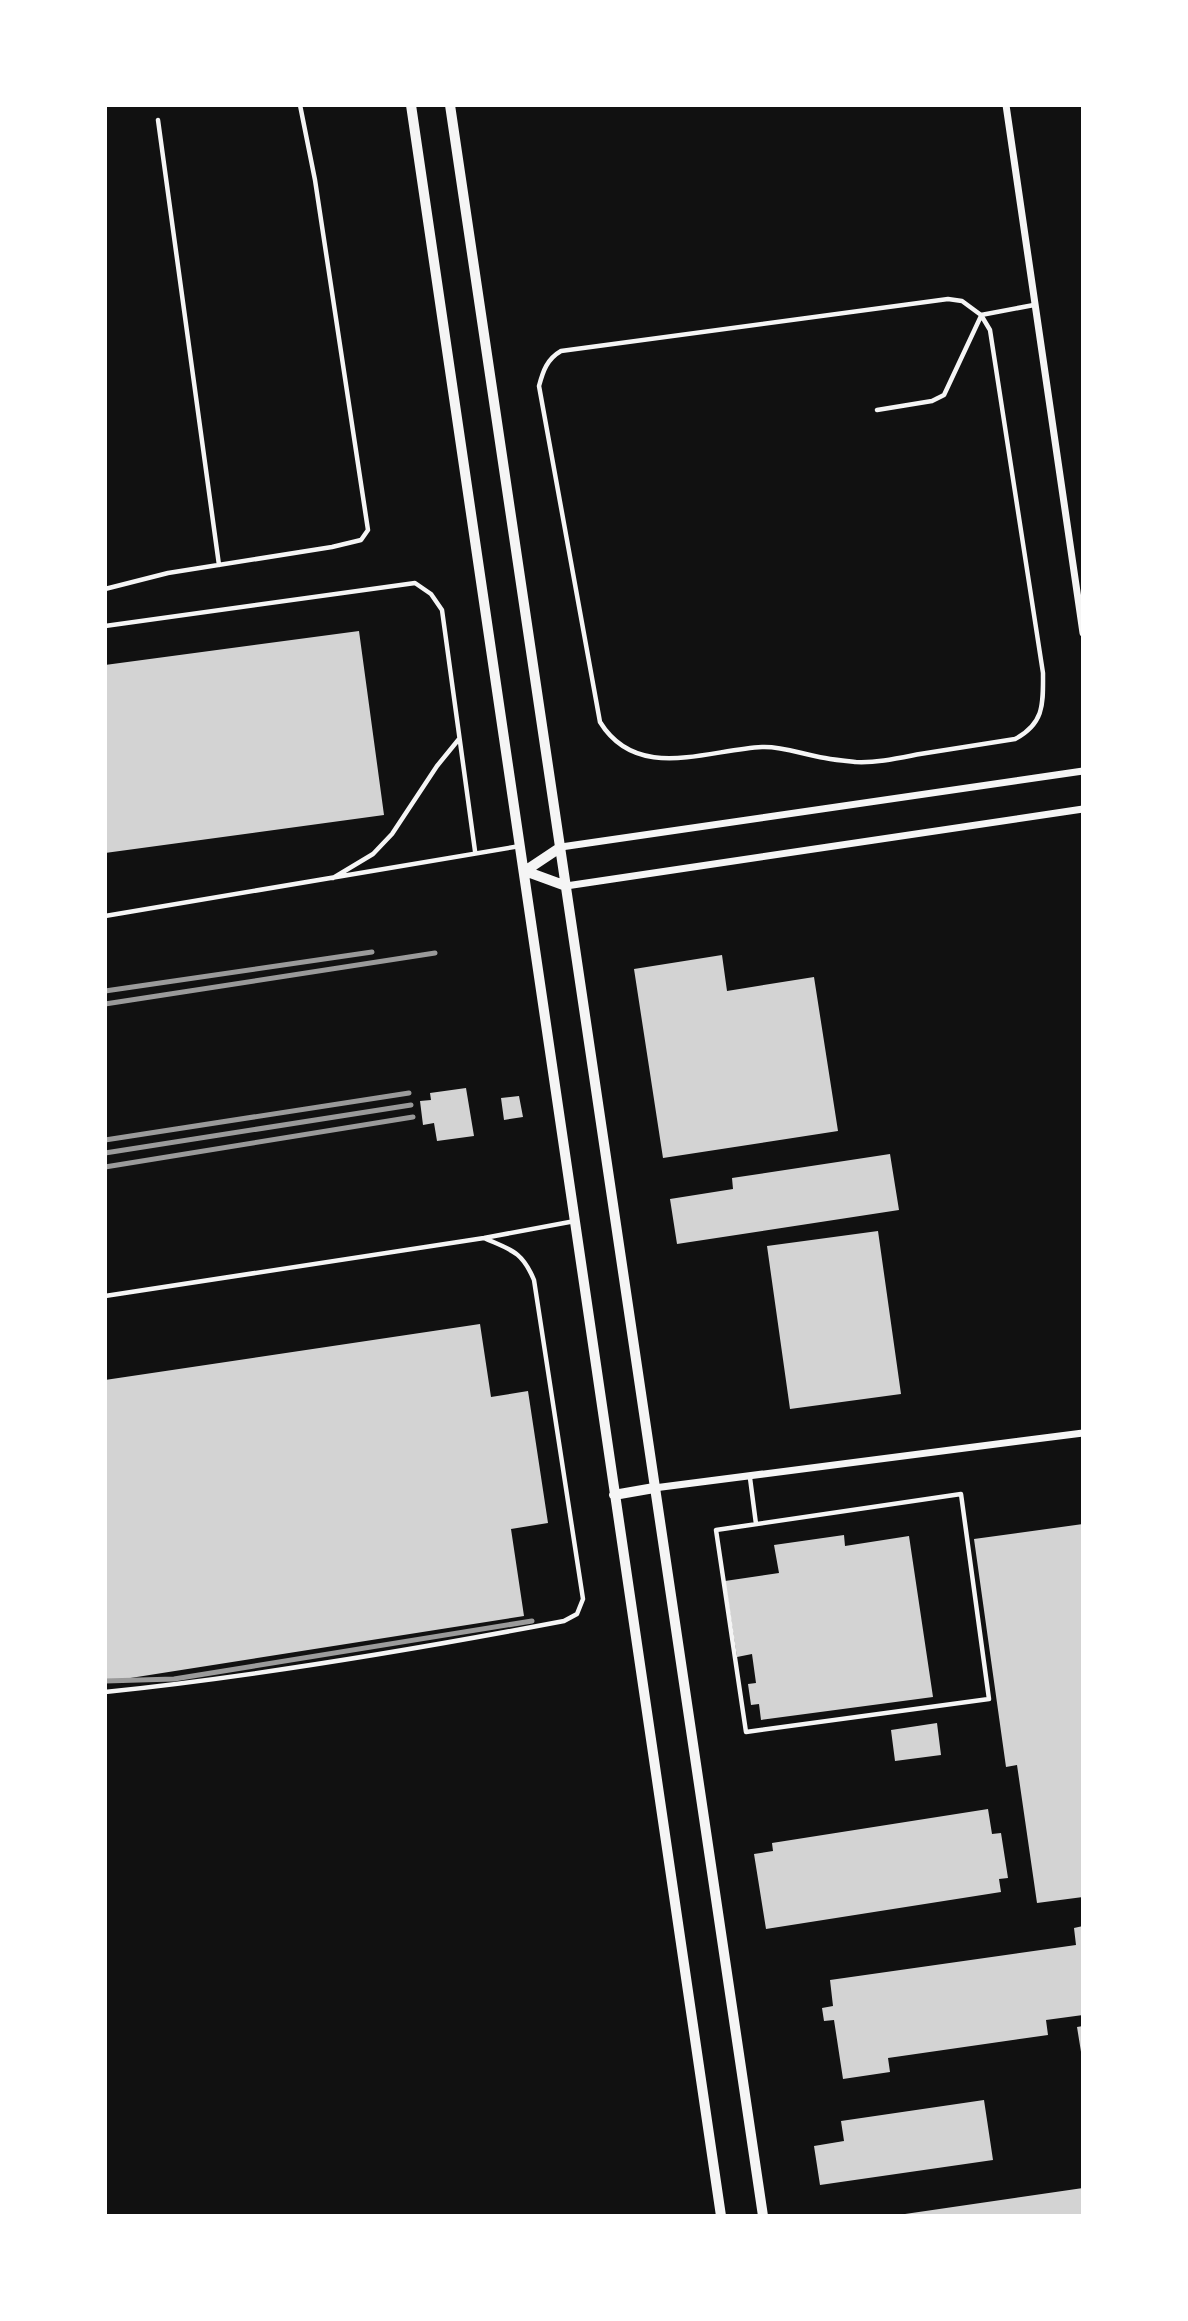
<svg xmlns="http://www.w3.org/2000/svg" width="1188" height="2321" viewBox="0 0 1188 2321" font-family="Helvetica,sans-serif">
	<rect width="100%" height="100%" fill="#111"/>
	<path fill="#d3d3d3" d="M359 631 384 815 105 853V665Z
		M722 955 727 991 814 977 838 1131 663 1158 634 969Z
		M466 1088 474 1136 437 1141 434 1123 423 1125 420 1101 431 1100 430 1093Z
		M519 1096 523 1117 504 1120 501 1098Z
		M890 1154 899 1210 677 1244 670 1199 733 1189 732 1178Z
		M878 1231 901 1394 790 1409 767 1246Z
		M480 1324 491 1397 528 1391 548 1523 511 1529 524 1616 105 1682V1380Z
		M1083 1524V1897L1037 1903 1017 1765 1006 1767 974 1539Z
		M844 1535 845 1546 909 1536 933 1697 761 1720 759 1704 751 1705 748 1684 756 1683 752 1654 737 1657 725 1581 779 1573 774 1545Z
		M937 1723 941 1755 895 1761 891 1730Z
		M988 1809 992 1834 1001 1833 1008 1878 999 1879 1001 1892 766 1929 754 1854 773 1851 772 1843Z
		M1083 1926V2015L1046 2020 1048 2035 888 2058 890 2072 843 2079 834 2020 824 2021 822 2008 833 2006 830 1980 1076 1945 1074 1928Z
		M1083 2026V2058H1082L1077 2027Z
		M984 2100 993 2160 820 2185 814 2146 844 2141 841 2121Z
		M1083 2188V2216H905V2214Z"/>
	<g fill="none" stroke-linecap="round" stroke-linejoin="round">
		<path stroke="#f5f5f5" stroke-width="4.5" d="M158 120 219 565
			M981 315 990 330 1043 673C1043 703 1045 723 1015 739 983 744 952 749 920 754 899 758 877 763 856 762 846 761 835 760 825 758 803 755 784 746 762 747 706 750 637 782 600 722L539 386C543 371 547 359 561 351L948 299 962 301 981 315 1034 305
			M877 410 932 401 944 395 981 316
			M105 589 168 573 332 547 361 540 368 530 315 180 300 105
			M105 626 415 583 431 594 442 610 475 851
			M333 878 373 854 392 834 437 766 459 739
			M105 916 520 846
			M105 1296 484 1238 575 1221
			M750 1478 756 1524
			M961 1494 989 1699 746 1732 716 1530Z
			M105 1692C259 1676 412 1650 564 1621L577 1614 583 1599 534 1280C522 1251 511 1250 484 1238"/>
		<path stroke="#f5f5f5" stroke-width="7" d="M1006 105 1083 633
			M561 847 1083 771
			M566 886 1083 809
			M654 1488 1083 1433"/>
		<path stroke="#f5f5f5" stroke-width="10" d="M411 105 721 2216
			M450 105 763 2216
			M525 871 566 886
			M525 871 561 847
			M614 1495 654 1488"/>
		<path stroke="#9a9a9a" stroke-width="5" d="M105 991 372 952
			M105 1004 435 953
			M105 1140 409 1093
			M105 1153 411 1105
			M105 1167 413 1117
			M105 1681 174 1679 532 1621"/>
	</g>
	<rect width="1188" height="2321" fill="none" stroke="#ffffff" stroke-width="214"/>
</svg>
